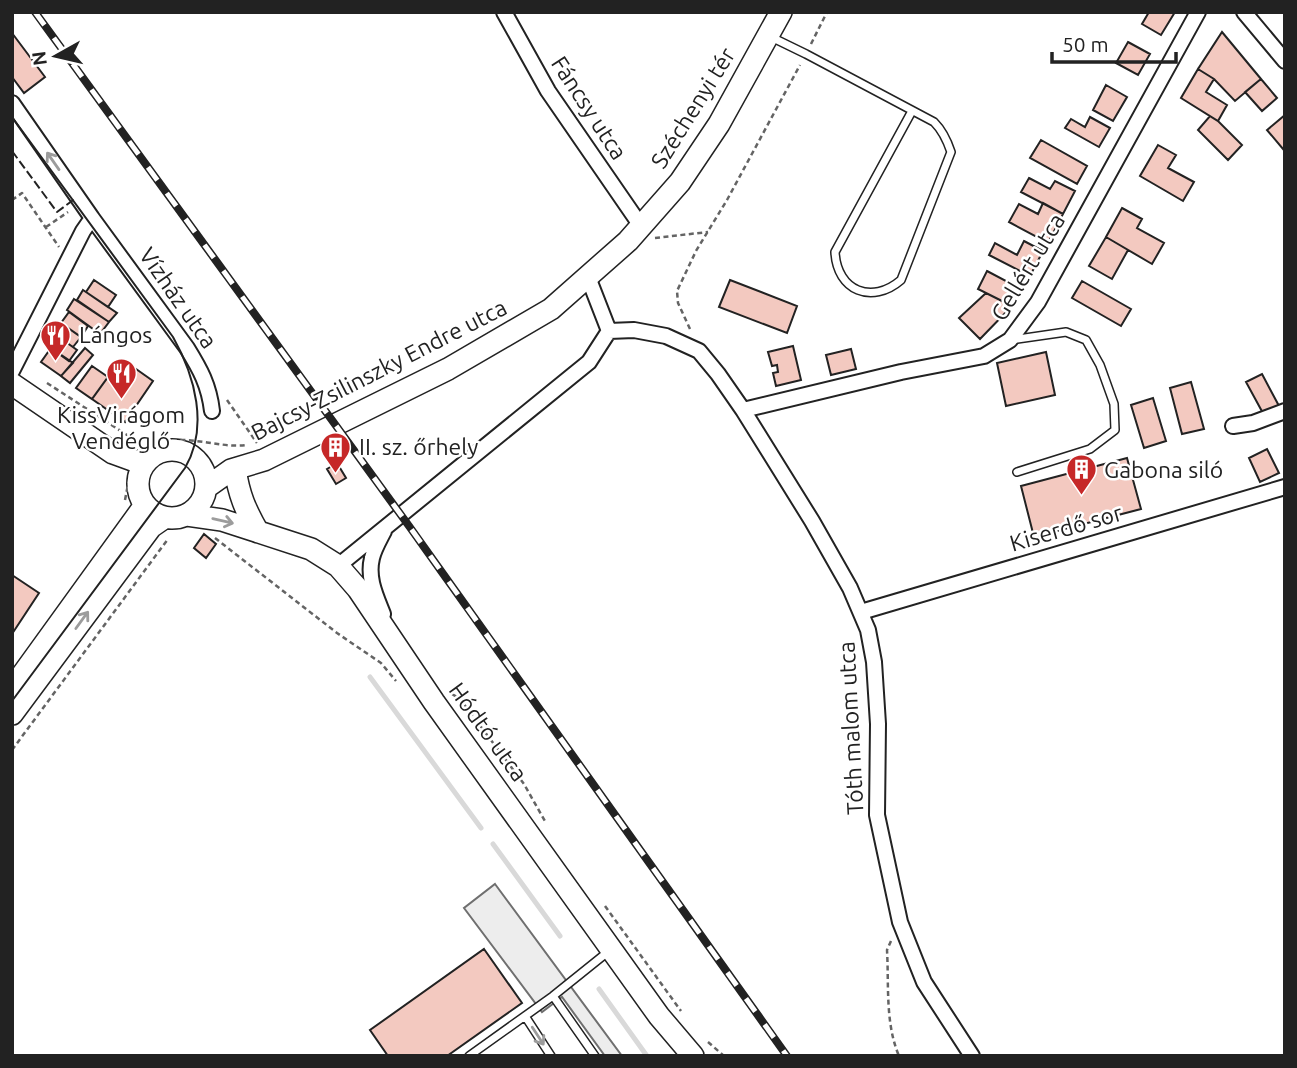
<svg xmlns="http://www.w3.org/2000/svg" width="1297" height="1068" viewBox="0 0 1297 1068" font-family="Ubuntu,sans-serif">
	<rect width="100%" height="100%" fill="#fff"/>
	<path fill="#ededed" stroke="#6f6f6f" stroke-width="2" d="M495 884 622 1056H605L562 997 542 1012 464 908Z"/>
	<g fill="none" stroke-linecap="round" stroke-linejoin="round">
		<path stroke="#d9d9d9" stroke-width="5" d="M370 677 481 828
			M493 844 560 936
			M599 989 647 1056"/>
	</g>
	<path fill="#f3c9c0" stroke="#222" stroke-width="2" d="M1149 12H1175L1161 35 1142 24Z
		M1222 32 1261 79 1235 101 1214 79 1198 69Z
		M12 33 45 77 24 93 12 77Z
		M1128 42 1150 54 1138 75 1116 63Z
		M1198 69 1214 79 1206 92 1227 105 1218 121 1181 98Z
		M1261 79 1277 98 1262 111 1245 92Z
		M1106 85 1127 97 1113 121 1093 110Z
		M1285 115V147L1283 149 1267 130Z
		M1210 116 1218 121 1242 145 1228 160 1198 130Z
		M1090 117 1110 128 1099 147 1065 128 1071 119 1085 127Z
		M1041 140 1087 166 1077 184 1030 158Z
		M1158 145 1176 155 1168 168 1194 182 1183 201 1140 176Z
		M1029 178 1050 189 1055 181 1075 191 1063 214 1021 192Z
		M1043 203 1063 214 1048 243 1009 222 1019 204 1038 214Z
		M1122 208 1142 219 1137 228 1164 243 1152 264 1106 237Z
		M1106 237 1128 250 1112 279 1089 266Z
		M1024 241 1043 251 1030 276 989 255 995 243 1017 255Z
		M987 271 1021 289 1012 306 978 289Z
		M94 280 116 295 108 307 86 292Z
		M730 280 797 306 787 333 719 307Z
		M1082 281 1131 309 1121 326 1072 298Z
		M83 290 117 313 109 322 77 300Z
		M986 293 1012 306 980 339 959 318Z
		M74 299 109 322 100 334 67 310Z
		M69 312 88 326 81 337 61 323Z
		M61 323 81 337 73 347 54 334Z
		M56 335 77 350 69 361 48 346Z
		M793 346 801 380 776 386 773 373 778 372 777 365 772 366 768 352Z
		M51 348 73 363 61 376 41 362Z
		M85 348 93 355 70 383 61 376Z
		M851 349 856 369 831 375 826 355Z
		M1046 352 1055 395 1006 406 997 363Z
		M129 364 153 381 125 422 92 399 108 377 116 383Z
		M92 366 108 377 92 399 76 388Z
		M1262 374 1279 406 1264 415 1246 382Z
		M1191 382 1204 429 1182 434 1170 388Z
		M1153 398 1166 441 1144 448 1131 405Z
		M1267 449 1279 473 1260 482 1249 458Z
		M1127 458 1141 509 1034 537 1021 486Z
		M337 463 346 478 336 484 327 469Z
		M204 534 216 544 206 558 194 548Z
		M12 575 39 593 12 634Z
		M484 949 522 1003 447 1056H388L370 1030Z"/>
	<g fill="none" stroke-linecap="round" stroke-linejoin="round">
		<defs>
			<path id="lane" d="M769 36 806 54 934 122C943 131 947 140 951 152L901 280C872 305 837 291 835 252L912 111
				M1011 340 1066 332 1086 340 1100 365 1114 404 1115 430 1090 449 1017 472
				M553 996 595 1056
				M525 1016 551 1056
				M469 1056 553 996 609 951"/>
			<path id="street" d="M504 12 548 91 641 226
				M1244 12 1285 61
				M12 103 92 218 187 348C200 369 209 385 212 411
				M588 277 609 331
				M609 331 634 330 666 336 699 351 718 374 743 410 812 521 850 588 868 630 874 662 878 724 877 815 900 922 924 982 972 1056
				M12 371 83 231 92 218
				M743 410 901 372 984 356 1010 340 1038 302 1198 12
				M1233 426 1253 423 1285 411
				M338 566 589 362 609 331
				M861 612 1285 487
				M383 614C376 596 367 578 372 558 374 549 380 539 384 531"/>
			<path id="secondary" d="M12 384 113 453 135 461H145
				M138 484a34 34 0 1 1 68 0a34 34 0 1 1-68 0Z
				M235 469C239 495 245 509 258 532
				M207 487 231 470 264 460 448 369 551 309 628 241 680 182 719 124 781 12
				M187 515 222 520 311 549 338 566 358 589 434 702 659 1016 693 1056
				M12 689 145 505
				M12 714 151 527 164 518"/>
		</defs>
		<use href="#lane" stroke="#222" stroke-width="10"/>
		<use href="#street" stroke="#222" stroke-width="18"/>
		<use href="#secondary" stroke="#222" stroke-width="24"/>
		<path stroke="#646464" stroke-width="2.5" stroke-dasharray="5 3.5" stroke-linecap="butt" d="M811 44 827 12
			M12 200 22 193 59 247
			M46 227 68 212
			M655 238 708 232
			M690 329 678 303 677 291 696 251 727 200 800 65
			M47 383 133 439
			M227 400 257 443
			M156 446C178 431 219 449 246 445
			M125 500 129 479
			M215 538 337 633 381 663 396 681
			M452 694 460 699 524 784 546 823
			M12 750 168 539
			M605 906 681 1011
			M891 941 887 950C889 985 885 1023 899 1056
			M708 1042 724 1056"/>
		<use href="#lane" stroke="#fff" stroke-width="7"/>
		<use href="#street" stroke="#fff" stroke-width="14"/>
		<use href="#secondary" stroke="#fff" stroke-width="21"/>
		<path stroke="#222" stroke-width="2" d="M12 117 173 337C195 376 209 427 185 468L12 701"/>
		<defs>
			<path id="rail" d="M35 12 409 526 787 1056"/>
		</defs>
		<use href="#rail" stroke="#222" stroke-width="8"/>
		<use href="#rail" stroke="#fff" stroke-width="5" stroke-dasharray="16" stroke-linecap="butt"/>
		<path stroke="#222" stroke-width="2" stroke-dasharray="9 3.5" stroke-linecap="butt" d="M12 151 57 212 76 198"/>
	</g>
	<defs><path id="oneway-shaft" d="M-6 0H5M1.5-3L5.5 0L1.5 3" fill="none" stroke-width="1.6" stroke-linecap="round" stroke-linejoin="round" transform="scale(1.75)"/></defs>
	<g stroke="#9c9c9c">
		<use href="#oneway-shaft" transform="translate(53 161) rotate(-125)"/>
		<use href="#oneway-shaft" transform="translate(223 521) rotate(13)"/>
		<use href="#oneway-shaft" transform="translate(82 620) rotate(-54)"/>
		<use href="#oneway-shaft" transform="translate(538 1036) rotate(57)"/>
	</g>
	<defs>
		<symbol id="restaurant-pin" viewBox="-11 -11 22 30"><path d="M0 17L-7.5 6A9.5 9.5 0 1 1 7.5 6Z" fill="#c62828" stroke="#fff"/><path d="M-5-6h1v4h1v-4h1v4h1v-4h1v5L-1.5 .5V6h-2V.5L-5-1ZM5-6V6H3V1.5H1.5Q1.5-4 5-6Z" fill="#fff"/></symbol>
		<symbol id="building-pin" viewBox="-11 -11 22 30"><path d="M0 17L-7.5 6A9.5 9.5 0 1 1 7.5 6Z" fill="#c62828" stroke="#fff"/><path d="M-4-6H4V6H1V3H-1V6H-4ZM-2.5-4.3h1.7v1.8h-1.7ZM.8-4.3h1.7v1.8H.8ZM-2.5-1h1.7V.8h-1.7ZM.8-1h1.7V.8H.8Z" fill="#fff"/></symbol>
	</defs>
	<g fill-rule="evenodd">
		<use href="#restaurant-pin" x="38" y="318" width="35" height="47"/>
		<use href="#restaurant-pin" x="104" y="356" width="35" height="47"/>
		<use href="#building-pin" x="318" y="430" width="35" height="47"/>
		<use href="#building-pin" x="1064" y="452" width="35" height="47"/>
	</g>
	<g text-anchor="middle" stroke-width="5" stroke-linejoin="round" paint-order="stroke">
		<g font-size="23" fill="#222" stroke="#fff">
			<text transform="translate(589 108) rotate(57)" y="8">Fáncsy utca</text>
			<text transform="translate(693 108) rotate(-58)" y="8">Széchenyi tér</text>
			<text transform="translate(1028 267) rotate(-59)" y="8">Gellért utca</text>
			<text transform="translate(178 298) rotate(55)" y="8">Vízház utca</text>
			<text transform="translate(379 370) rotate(-27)" y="8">Bajcsy-Zsilinszky Endre utca</text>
			<text transform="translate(1066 528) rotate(-16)" y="8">Kiserdő sor</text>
			<text transform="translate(851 728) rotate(-93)" y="8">Tóth malom utca</text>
			<text transform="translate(488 732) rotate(54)" y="8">Hódtó utca</text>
		</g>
		<g font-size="23" fill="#222" stroke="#fff" text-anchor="start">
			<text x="79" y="343">Lángos</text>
			<text x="121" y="423" text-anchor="middle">KissVirágom<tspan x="121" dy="26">Vendéglő</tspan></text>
			<text x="359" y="455">II. sz. őrhely</text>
			<text x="1104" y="478">Gabona siló</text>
		</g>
	</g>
	<rect width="1297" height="1068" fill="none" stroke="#222222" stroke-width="28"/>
	<g transform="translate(56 56) rotate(262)" stroke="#ffffff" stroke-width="5" paint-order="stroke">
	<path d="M0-5L12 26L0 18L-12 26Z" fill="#222222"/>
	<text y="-10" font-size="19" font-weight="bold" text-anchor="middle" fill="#222222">N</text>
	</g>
	<path d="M1052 52v10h124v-10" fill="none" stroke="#222222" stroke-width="3.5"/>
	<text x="1062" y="52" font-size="21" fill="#222222" stroke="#ffffff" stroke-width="5" paint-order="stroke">50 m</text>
</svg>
